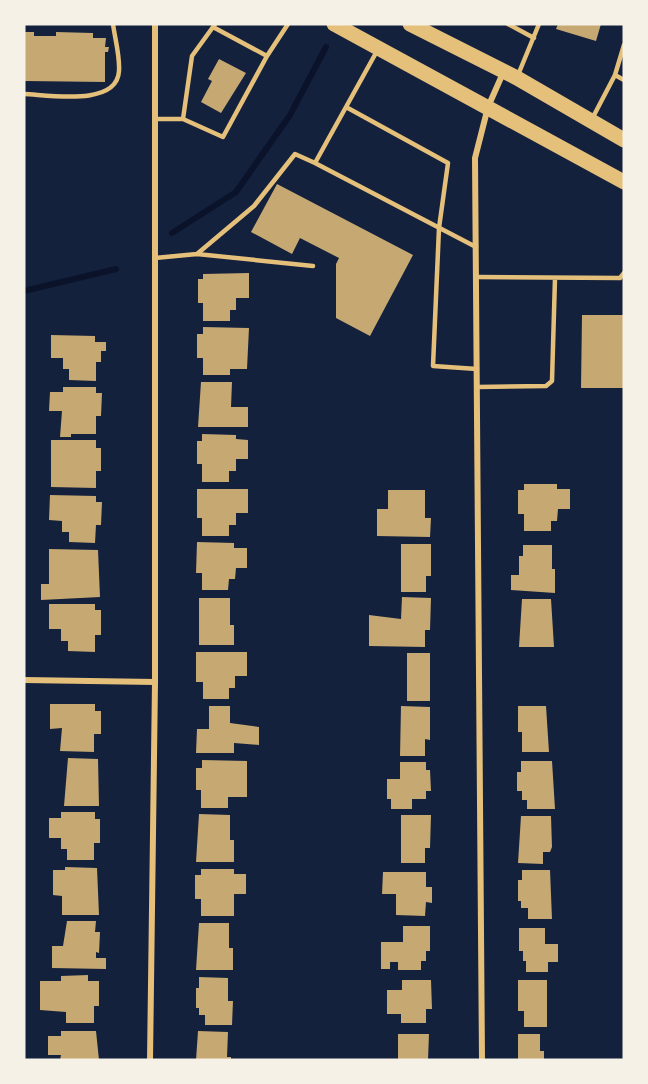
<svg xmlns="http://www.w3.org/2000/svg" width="648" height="1084" viewBox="0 0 648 1084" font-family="Ubuntu,sans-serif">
	<rect width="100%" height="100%" fill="#14213d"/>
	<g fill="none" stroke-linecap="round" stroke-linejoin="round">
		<path stroke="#0b132b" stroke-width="6" d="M172 233 236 192 290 115 326 47
			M24 291 116 269"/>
	</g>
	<path fill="#c6a872" d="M558 24H601L596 41 556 29Z
		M24 32H34V36H56V32L93 33V38H106L105 47H109L108 52H105V82L24 81Z
		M219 59 246 73 221 113 201 102 212 81 208 79Z
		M277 184 413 255 370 336 336 318V264L339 258 300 238 292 254 251 232Z
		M249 273V298H236V310H230V321H203V303H198V279H203V274Z
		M582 315H624V388H581Z
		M203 327 249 328 247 369H230V375H203V358H197V334H203Z
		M51 335 95 336V342H106V351H101V362H96V381L69 380V369H63V358H51Z
		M201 382H232L231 407H248V427H198Z
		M63 387H96V393H102L101 416H96V434H71V437H60L62 411H49L50 392H63Z
		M202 434 236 435V439L248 440V459H236V471H229V482H202V464H197V441H202Z
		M51 440H96V448H101V471H96V488L51 487Z
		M524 484H557V489H570V509H558L557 521H551V531H524V514H518V490H524Z
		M197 489H248V513H236V525H229V536H202V518H197Z
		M388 490H425V518H431L430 537 377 536V509H388Z
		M50 495 96 496V502H102L101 525H96L95 543 69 542V532H62V521L49 520Z
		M197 542 234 543V548H247V568H236L235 579H229L228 590H202V573H196Z
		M401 544H431V576H426V592H401Z
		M523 545H552V569H555V593L511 590V575H519V556H523Z
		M49 549 98 550 100 597 41 600V584H49Z
		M402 597 431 598 430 630H425V647L369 646V615L401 619Z
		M199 598H230V625H234V645H199Z
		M522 599H551L554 647H519Z
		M49 604H95V610H101V635H95V652L68 651V641H61V629H49Z
		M196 652H247V676H235V688H229V699H203V682H196Z
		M407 653H430V701H407Z
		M50 704H95V711H101V734H94V752L60 751 62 728 50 729Z
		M209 706H230V723L259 727V745L234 743V753H196L197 729H209Z
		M401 706 430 707V740L425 739V756H400Z
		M518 706H546L549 752H522V732H518Z
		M68 758 98 759 99 806H64Z
		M202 760 247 761V797H228V808H201V790H196V768H202Z
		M521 761H552L555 809H527V800H522V791H517V772H521Z
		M400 762H426V770H430L431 791H426V799H412V809H391V799H387V779H400Z
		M61 812H95V819H100V843H94V860H67V849H61V838H49V818H61Z
		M199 814 230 815V840H234V862H196Z
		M401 815H431L430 848H425V863H401Z
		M521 816H551L552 847 550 852H543V864L518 863Z
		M65 867 97 868 99 915H62V896L53 895V870H65Z
		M201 869H234V874H246V894H234V916H201V899H195V875H201Z
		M522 870H550L552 919H528V908H521V901H518V880H522Z
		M383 872H426V887H432V903L426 902 425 916 396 915V894H382Z
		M67 921H96L95 932H100L99 953 96 952V958H106V969L52 968V946H63Z
		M199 923H229V948H233V970H196Z
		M403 926H430V951H426V961H421V970H398V962H390V969H381V942H403Z
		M519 928H545V944H558V962H548V972H526V961H523V951H519Z
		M88 975V981H99V1006H94V1023H66V1012L40 1010V981H61V976Z
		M199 977 228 978V1001H233L232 1025H205V1015H199V1008H196V988H199Z
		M402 980H431L432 1009H426V1023H401V1014H387V990H402Z
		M518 980H547V1027H524V1011H518Z
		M61 1031H96L99 1060H60L61 1055H48V1036H61Z
		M198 1031 228 1032 227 1057H231V1060H196Z
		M398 1034H429L428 1060H398Z
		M518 1034H540V1051H544V1060H518Z"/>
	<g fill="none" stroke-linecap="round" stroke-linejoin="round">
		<path stroke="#e5c07b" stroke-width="4.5" d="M215 24 213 27 267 56 288 24
			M508 24 534 38
			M377 51 315 163 476 247
			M518 75 539 24
			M615 75 624 45
			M24 94C49 95 117 107 119 71 120 56 115 39 113 24
			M346 107 448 163 439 228 433 366 477 369
			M155 119H183L192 56 213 27
			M183 119 223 137 267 56
			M592 119 615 75 624 80
			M197 254 313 266
			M155 258 197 254 254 206 295 154 315 163
			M476 277 620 278 624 273
			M477 387 546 386 552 381 555 278"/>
		<path stroke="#e5c07b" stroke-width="6" d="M24 680 155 682
			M150 1060 155 682V24
			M482 1060 475 158 488 107 503 73"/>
		<path stroke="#e5c07b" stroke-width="15" d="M334 24 624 182
			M410 24 517 78 624 140"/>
	</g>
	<rect width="648" height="1084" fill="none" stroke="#f6f1e7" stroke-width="51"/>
</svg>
